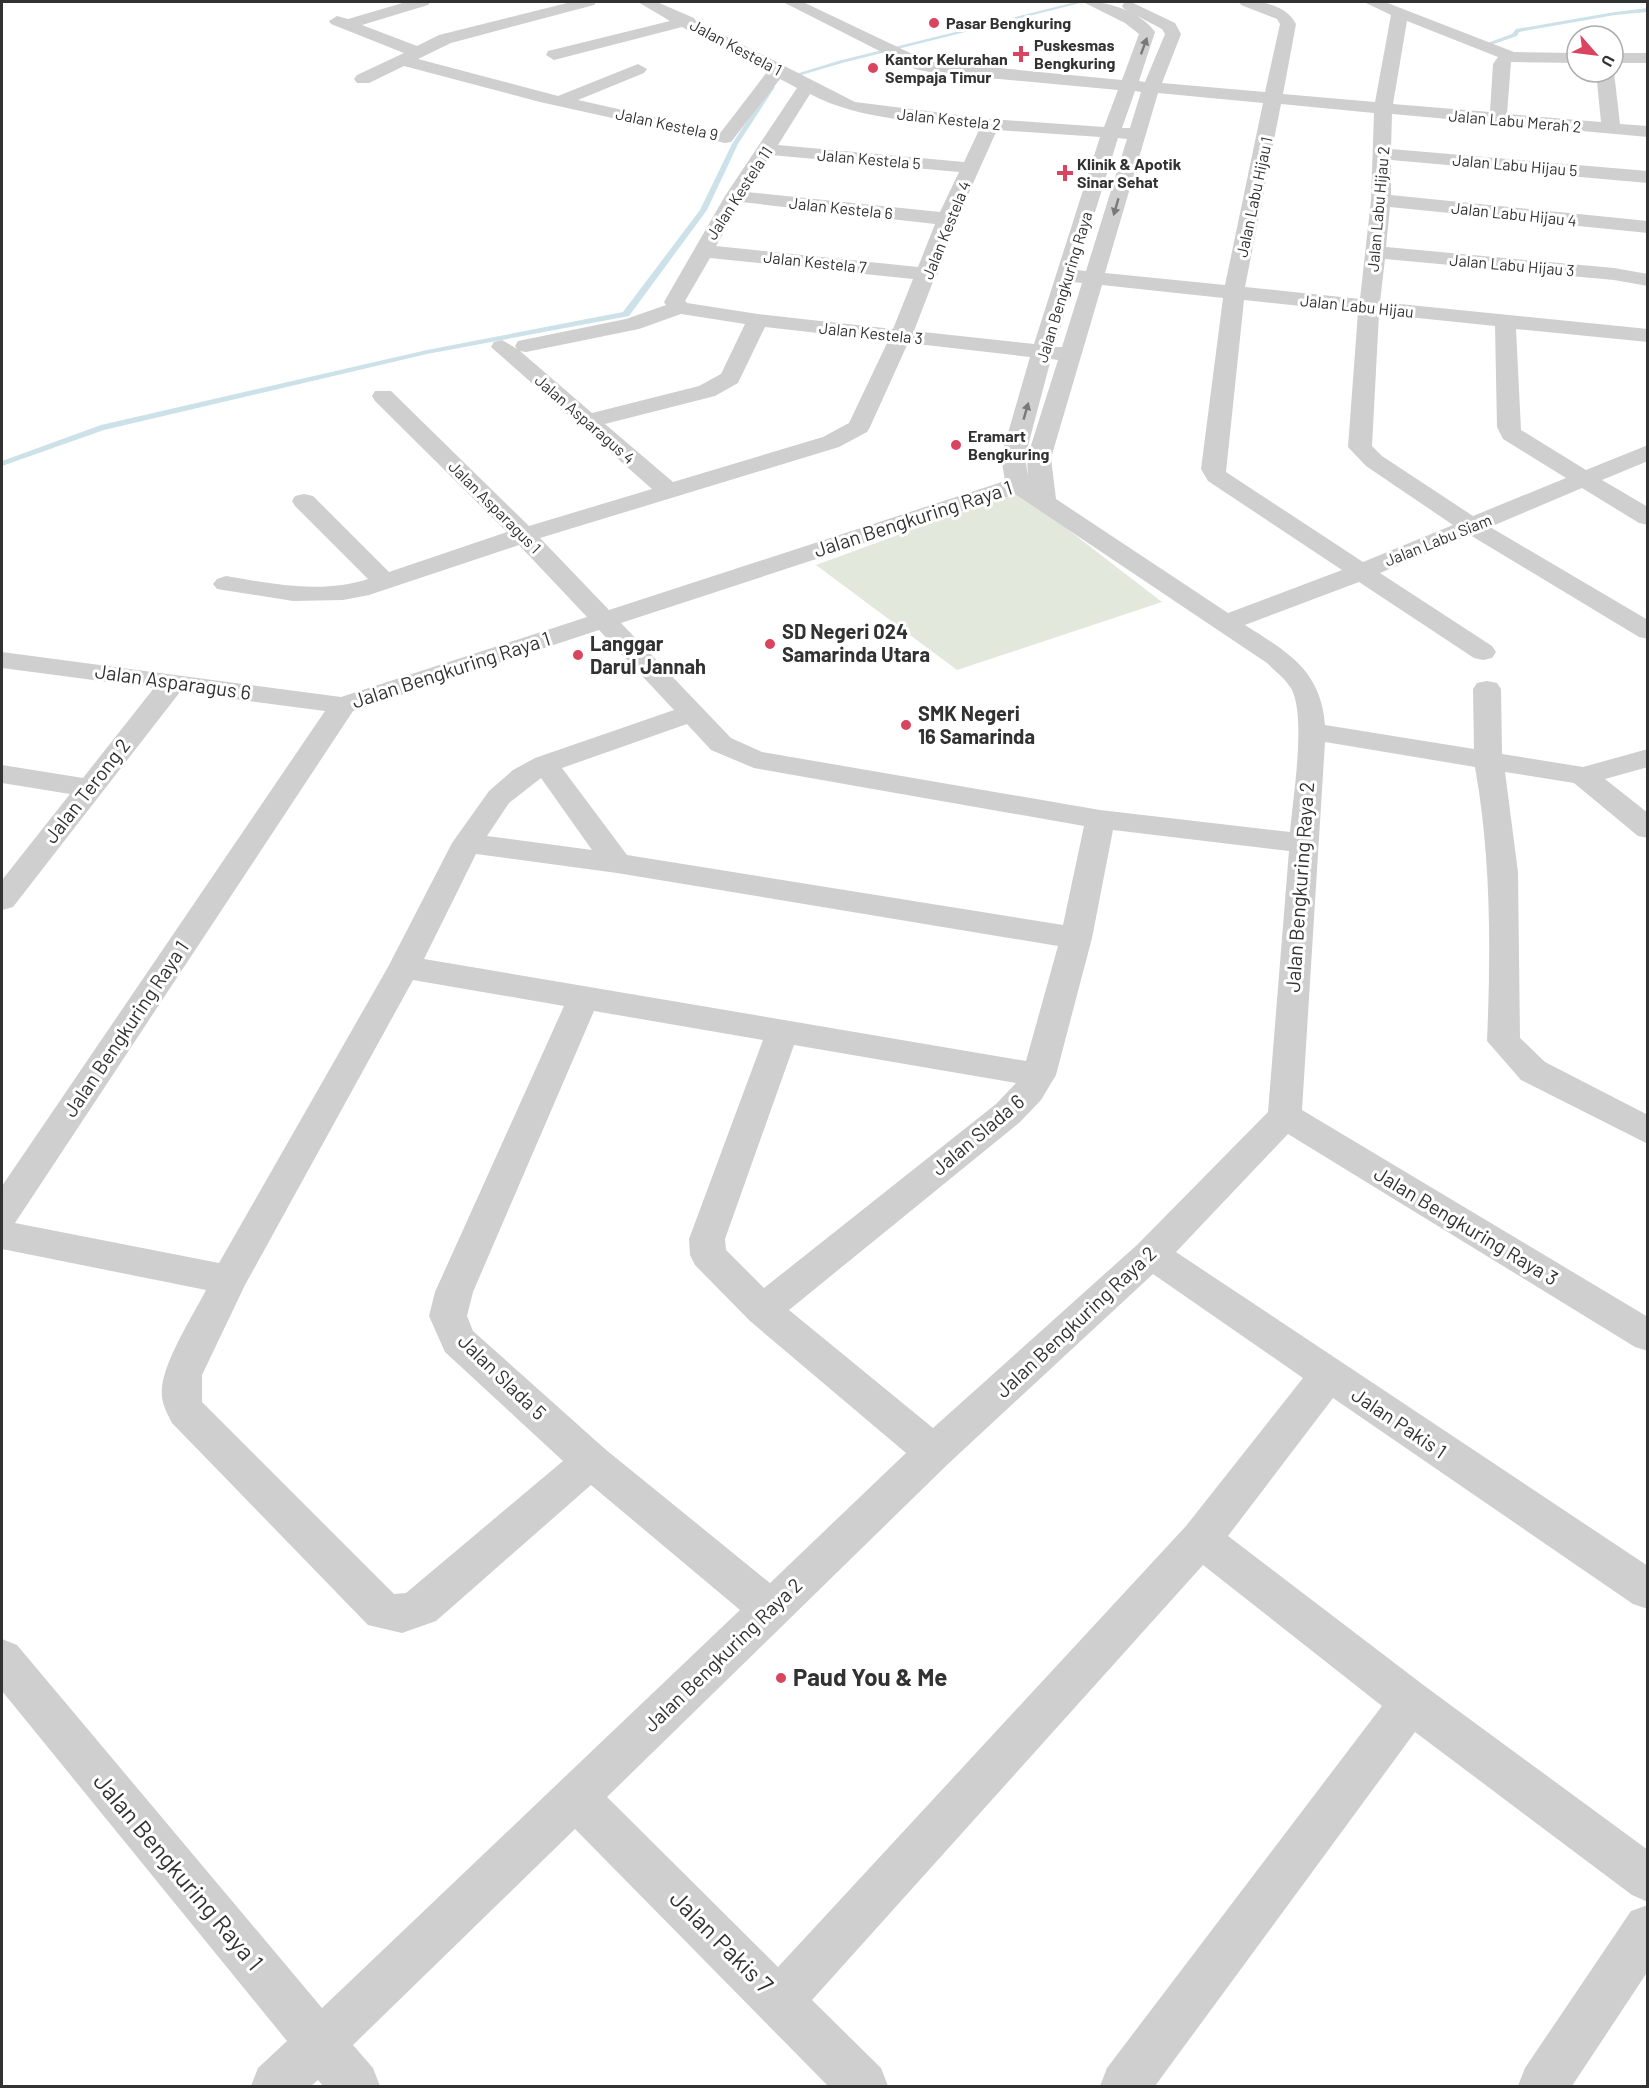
<svg xmlns="http://www.w3.org/2000/svg" width="1649" height="2088" viewBox="0 0 1649 2088" font-family="Barlow,sans-serif">
	<rect width="100%" height="100%" fill="#fff"/>
	<path fill="#e3e8dc" d="M1018 491 1162 602 957 670 816 565Z"/>
	<g fill="none" stroke-linecap="round" stroke-linejoin="round">
		<path fill="#cde1e9" fill-rule="evenodd" d="M1076 2H1084L842 63 788 79 783 78 838 61Z
			M1648 8V12L1615 15 1519 32 1517 36 1485 47 1482 45 1512 34 1516 29 1615 12Z
			M770 86 775 87 738 144 707 210 629 316 427 354 104 430 2 466V461L101 425 427 350 623 312 700 210 732 144Z"/>
		<path fill="#cfcfcf" fill-rule="evenodd" d="M406 2H430L428 5 362 25 417 46 439 35 571 2H596L594 5 451 43 418 59 558 96 638 64 647 69 644 73 578 100 721 132 767 72 682 27 554 60 546 55 548 51 670 21 638 2H657L694 18 696 21 855 102 991 119 1104 127 1118 90 934 73 915 69 783 2H803L927 61 1122 80 1139 34 1125 23 1083 2C1106 0 1141 12 1155 32L1139 81 1145 82 1165 34 1162 29 1124 9 1122 6 1124 3 1131 2 1175 23 1181 34 1162 83 1265 92 1280 24 1277 19 1241 5 1239 2C1259 0 1286 4 1296 24L1283 94 1375 102 1391 15 1364 2H1385L1514 52 1577 53V63L1511 62 1507 114 1601 122 1596 72H1614L1620 124 1648 126V137L1392 114 1391 149 1648 171V183L1391 160V195L1648 221V233L1390 207 1386 247 1614 268 1648 274V286L1614 280 1385 259 1380 302 1648 329V342L1516 329 1521 430 1586 470 1648 445V461L1602 480 1648 507V525L1639 523 1582 488 1490 527 1648 620V639L1639 637 1470 535 1380 573 1492 646 1496 652 1492 658 1483 660 1474 658 1359 582 1245 625C1287 652 1321 670 1325 725L1474 749 1473 689 1477 683 1487 681 1497 683 1501 689 1502 754 1583 767 1648 749V767L1605 779 1648 813V838L1638 836 1574 783 1505 772 1518 872 1520 1038 1545 1062 1648 1115V1144L1521 1080 1487 1041C1491 950 1491 857 1475 767L1325 742 1302 1110 1648 1317V1351L1635 1347 1288 1134 1176 1252 1648 1566V1609L1633 1604 1333 1398 1228 1536 1426 1687 1648 1850V1902L1632 1895 1415 1732 1155 2086H1100L1107 2068 1382 1706 1203 1565 812 2000 881 2068 888 2086H828L575 1829 353 2045 373 2068 380 2086H323L318 2080 311 2086H251L258 2068 287 2041 2 1691V1639L17 1645 322 2008 740 1610 591 1485 436 1621 402 1633 368 1625 172 1423C168 1415 163 1406 162 1397 158 1369 193 1316 206 1290L2 1249V1186L325 711 180 692 13 907 2 910V880L70 794 2 783V765L83 778 154 688 2 668V652L341 697 587 617 519 545 369 595 343 600 293 601 217 589 213 584 217 579 226 576C272 584 322 594 368 579L295 506 292 501 295 496 304 494 313 496 389 572 507 532 375 401 372 396 375 391H391L529 526 652 489 491 347 494 342 502 340 517 349 515 346 518 341 626 319 666 305 664 302 725 196 797 88 780 79 731 142 725 143 540 102 404 66 369 83H357L354 79 357 75 404 53 331 24 329 21 337 16 348 19ZM1407 21 1498 57 1493 64 1490 112 1393 104ZM1135 91 1141 92 1130 128H1122ZM1158 93 1263 103 1225 285 1105 273ZM810 94C861 121 923 121 980 128L964 162 778 145ZM1281 104 1374 113 1371 200 1360 299 1245 287ZM997 130 1100 137 1034 344 914 331 934 279 938 274 937 272 957 219ZM1118 138 1127 139 1086 271 1077 270ZM771 155 959 172 940 212 747 192ZM741 202 935 224 918 267 716 246ZM710 258 913 279 893 329 758 314 687 303 685 301ZM1073 282 1082 283 1062 347H1055ZM1102 285 1223 298 1201 469 1208 481 1342 570 1228 613 1056 499 1051 458ZM1244 300 1358 312 1348 447 1366 466 1453 525 1363 562 1226 472ZM681 314 745 324 721 374 699 386 592 413 520 351 526 352 639 329ZM1379 314 1495 326 1497 427 1503 439 1566 478 1473 516 1382 456 1372 446ZM765 327 888 341 849 423 823 437 673 482 605 424 715 396 738 383ZM908 343 1030 357 1001 457 1005 481 609 610 540 538 839 447 867 432 870 427ZM1051 359 1058 360 1027 458 1028 476 1025 457ZM1015 494 1267 663C1275 671 1286 679 1292 690 1306 719 1293 797 1290 832L1100 810 762 752 731 738 621 623ZM599 630 674 710 535 758 513 770 489 791 452 843 388 967 219 1263 15 1223 353 711ZM687 724 711 750 754 768 1084 826 1063 925 627 855 562 768ZM541 778 592 850 487 836 509 803ZM1113 830 1289 851 1268 1112 1138 1244 933 1428 789 1310 1020 1122 1041 1100 1056 1075 1092 938ZM476 854 617 873 1058 946 1026 1061 424 959ZM413 980 564 1006 435 1292 429 1316 445 1352 563 1461 406 1593 394 1594 202 1402V1375L245 1285ZM594 1011 763 1040 689 1239 690 1255 695 1265 750 1321 906 1453 770 1583 605 1449 473 1331 467 1316 473 1292ZM794 1045 1016 1083 996 1104 764 1288 726 1250 725 1239ZM1153 1274 1303 1378 1186 1526 778 1967 607 1797 948 1464Z
			M1613 53H1648V63H1613Z
			M1648 1905V1971L1572 2086H1518L1525 2068 1631 1911Z"/>
	</g>
	<defs><path id="oneway-solid" d="M-6-.8H1V-3.2L6.5 0L1 3.2V.8H-6Z" transform="scale(1.5)"/></defs>
	<g fill="#797979">
		<use href="#oneway-solid" transform="translate(1144 46) rotate(-70)"/>
		<use href="#oneway-solid" transform="translate(1116 207) rotate(106)"/>
		<use href="#oneway-solid" transform="translate(1026 411) rotate(-74)"/>
	</g>
	<g fill="#d9455f" stroke="#fff" stroke-width="2">
		<circle cx="934" cy="23" r="6"/>
		<path d="M1018 45h6v6h6v6h-6v6h-6v-6h-6v-6h6z"/>
		<circle cx="873" cy="68" r="6"/>
		<path d="M1062 164h6v6h6v6h-6v6h-6v-6h-6v-6h6z"/>
		<circle cx="956" cy="445" r="6"/>
		<circle cx="770" cy="644" r="6"/>
		<circle cx="578" cy="655" r="6"/>
		<circle cx="906" cy="725" r="6"/>
		<circle cx="781" cy="1678" r="6"/>
	</g>
	<g text-anchor="middle" stroke-width="6" stroke-linejoin="round" paint-order="stroke">
		<g font-size="16" font-weight="bold" fill="#323232" stroke="#fff" text-anchor="start">
			<text x="946" y="29">Pasar Bengkuring</text>
			<text x="1034" y="51">Puskesmas<tspan x="1034" dy="18">Bengkuring</tspan></text>
			<text x="885" y="65">Kantor Kelurahan<tspan x="885" dy="18">Sempaja Timur</tspan></text>
			<text x="1077" y="170">Klinik &amp; Apotik<tspan x="1077" dy="18">Sinar Sehat</tspan></text>
			<text x="968" y="442">Eramart<tspan x="968" dy="18">Bengkuring</tspan></text>
		</g>
		<g font-size="16" fill="#323232" stroke="#fff">
			<text transform="translate(736 47) rotate(28)" y="6">Jalan Kestela 1</text>
			<text transform="translate(949 119) rotate(6)" y="6">Jalan Kestela 2</text>
			<text transform="translate(1515 121) rotate(5)" y="6">Jalan Labu Merah 2</text>
			<text transform="translate(667 124) rotate(12)" y="6">Jalan Kestela 9</text>
			<text transform="translate(869 159) rotate(5)" y="6">Jalan Kestela 5</text>
			<text transform="translate(1515 165) rotate(5)" y="6">Jalan Labu Hijau 5</text>
			<text transform="translate(739 193) rotate(-57)" y="6">Jalan Kestela 11</text>
			<text transform="translate(1254 197) rotate(-78)" y="6">Jalan Labu Hijau 1</text>
			<text transform="translate(841 208) rotate(6)" y="6">Jalan Kestela 6</text>
			<text transform="translate(1378 209) rotate(-85)" y="6">Jalan Labu Hijau 2</text>
			<text transform="translate(1514 214) rotate(6)" y="6">Jalan Labu Hijau 4</text>
			<text transform="translate(946 230) rotate(-68)" y="6">Jalan Kestela 4</text>
			<text transform="translate(815 262) rotate(6)" y="6">Jalan Kestela 7</text>
			<text transform="translate(1512 265) rotate(5)" y="6">Jalan Labu Hijau 3</text>
			<text transform="translate(1064 287) rotate(-73)" y="6">Jalan Bengkuring Raya</text>
			<text transform="translate(1357 306) rotate(6)" y="6">Jalan Labu Hijau</text>
			<text transform="translate(871 333) rotate(6)" y="6">Jalan Kestela 3</text>
			<text transform="translate(585 419) rotate(41)" y="6">Jalan Asparagus 4</text>
			<text transform="translate(495 507) rotate(45)" y="6">Jalan Asparagus 1</text>
			<text transform="translate(1438 540) rotate(-22)" y="6">Jalan Labu Siam</text>
		</g>
		<g font-size="20" fill="#323232" stroke="#fff">
			<text transform="translate(913 519) rotate(-18)" y="7">Jalan Bengkuring Raya 1</text>
			<text transform="translate(451 670) rotate(-18)" y="7">Jalan Bengkuring Raya 1</text>
			<text transform="translate(173 682) rotate(8)" y="7">Jalan Asparagus 6</text>
			<text transform="translate(87 791) rotate(-52)" y="7">Jalan Terong 2</text>
			<text transform="translate(1300 887) rotate(-86)" y="7">Jalan Bengkuring Raya 2</text>
			<text transform="translate(126 1029) rotate(-56)" y="7">Jalan Bengkuring Raya 1</text>
			<text transform="translate(978 1135) rotate(-40)" y="7">Jalan Slada 6</text>
			<text transform="translate(1466 1226) rotate(31)" y="7">Jalan Bengkuring Raya 3</text>
			<text transform="translate(1076 1322) rotate(-43)" y="7">Jalan Bengkuring Raya 2</text>
			<text transform="translate(502 1377) rotate(44)" y="7">Jalan Slada 5</text>
			<text transform="translate(1399 1423) rotate(34)" y="7">Jalan Pakis 1</text>
			<text transform="translate(723 1655) rotate(-44)" y="7">Jalan Bengkuring Raya 2</text>
		</g>
		<g font-size="20" font-weight="bold" fill="#323232" stroke="#fff" text-anchor="start">
			<text x="782" y="639">SD Negeri 024<tspan x="782" dy="23">Samarinda Utara</tspan></text>
			<text x="590" y="651">Langgar<tspan x="590" dy="23">Darul Jannah</tspan></text>
			<text x="918" y="721">SMK Negeri<tspan x="918" dy="23">16 Samarinda</tspan></text>
		</g>
		<g font-size="24" font-weight="bold" fill="#323232" stroke="#fff" text-anchor="start">
			<text x="793" y="1686">Paud You &amp; Me</text>
		</g>
		<g font-size="24" fill="#323232" stroke="#fff">
			<text transform="translate(178 1872) rotate(50)" y="8">Jalan Bengkuring Raya 1</text>
			<text transform="translate(721 1942) rotate(45)" y="8">Jalan Pakis 7</text>
		</g>
	</g>
	<rect width="1649" height="2088" fill="none" stroke="#323232" stroke-width="6"/>
	<g transform="translate(1595 54) rotate(118)"><circle r="28" fill="#ffffff" stroke="#adadad" stroke-width="1.5"/>
	<path d="M0-4.5L10 22L0 15L-10 22Z" fill="#d9455f"/>
	<text y="-9" font-size="16" font-weight="bold" text-anchor="middle" fill="#323232">U</text>
	</g>
</svg>
